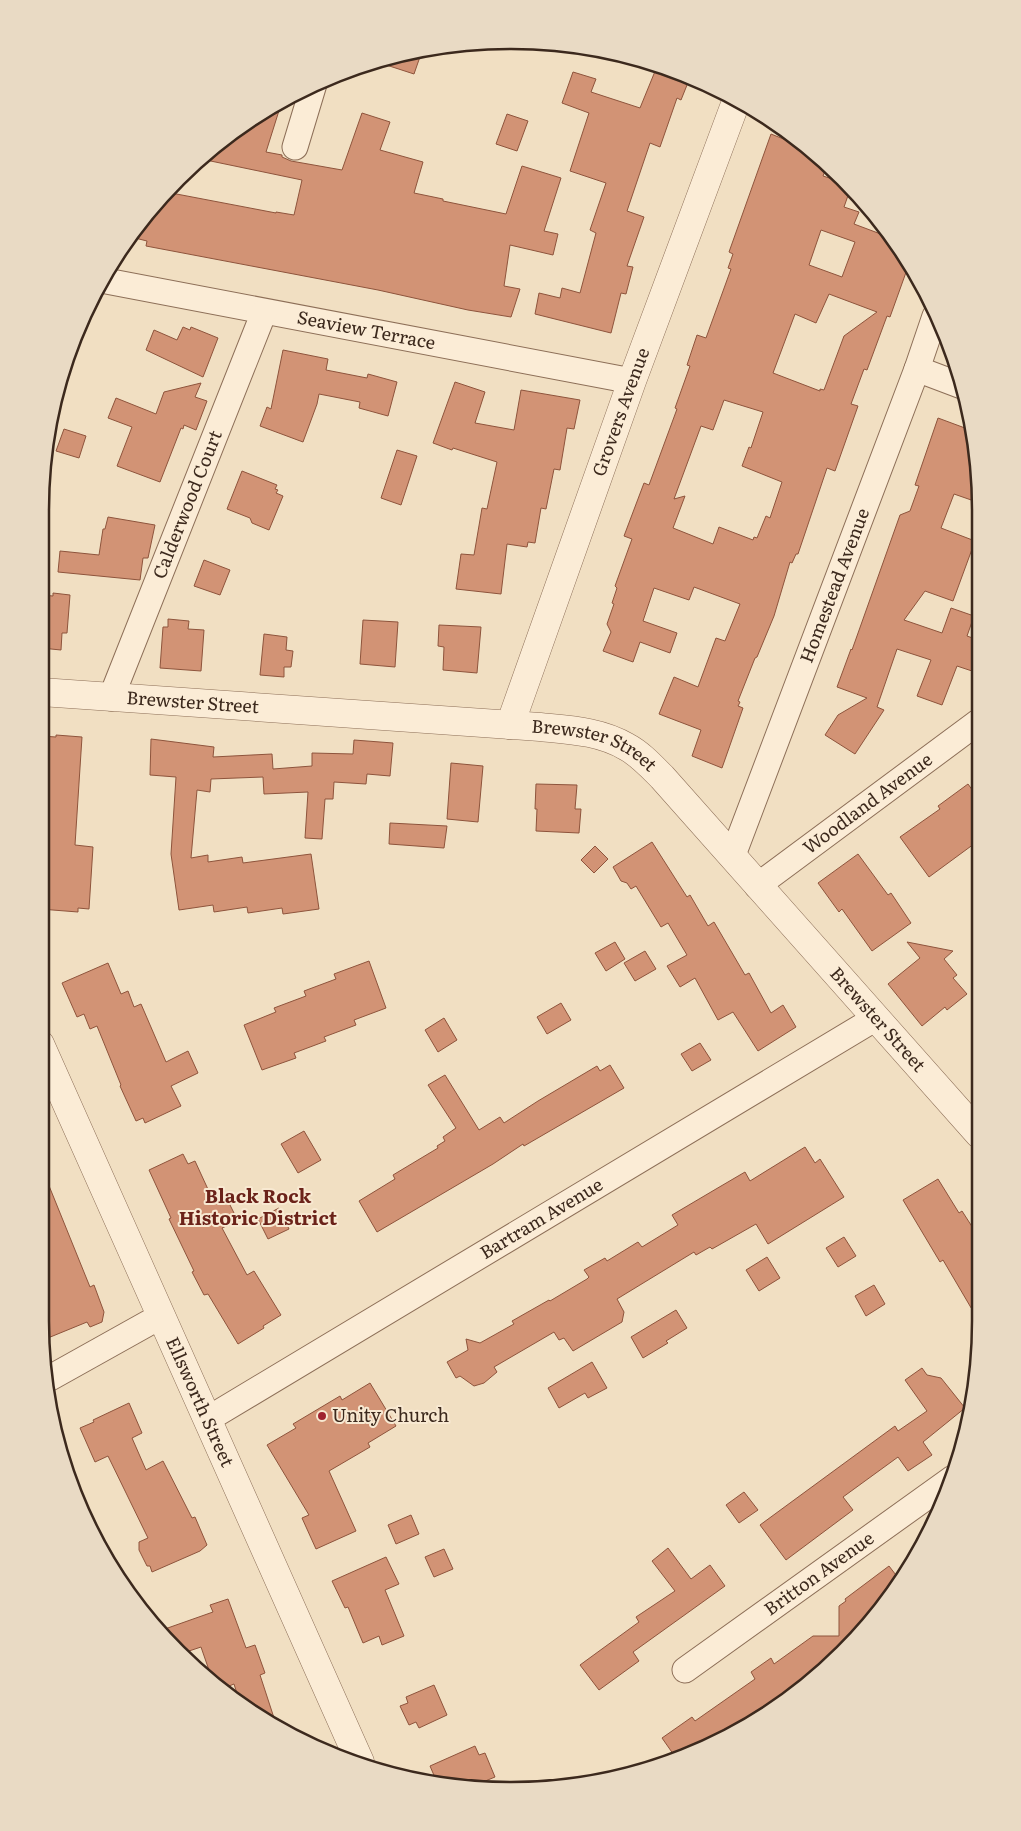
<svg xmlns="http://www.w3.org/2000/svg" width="1021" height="1831" viewBox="0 0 1021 1831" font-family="Literata,serif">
	<rect width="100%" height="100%" fill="#f1dfc2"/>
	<path fill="#d29375" stroke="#8e543c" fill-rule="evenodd" d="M418 51H422L414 74 374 61 389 56Z
		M658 64 685 76 684 79 689 80 681 100 677 98 660 147 650 143 627 211 644 217 627 266 633 267 626 294 621 293 611 333 535 314 539 293 560 298 562 288 580 293 596 233 590 230 606 183 570 171 589 113 562 103 573 72 596 79 591 92 640 108Z
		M282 101 266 152 282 155V157L291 161 342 170 362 113 390 122 380 150 423 162 414 193 443 199V201L506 214 522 166 561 178 544 231 558 234 553 255 510 245 504 286 520 289 511 317 468 310 378 290 146 246 147 241 131 237 157 200 166 192 276 213V212L294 215 302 180 201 159 224 137Z
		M507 114 528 121 517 151 496 144Z
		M771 134 801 146 827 166 823 176 848 184 851 187 844 207 859 212 854 224 894 239 902 249 909 264 890 317 887 316 867 370 864 369 851 404 858 406 835 471 827 468 798 554H796L792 563 790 562 774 616 757 657 755 658 738 701 740 702 738 706 743 708 722 768 692 756 701 730 659 714 674 677 698 687 716 638 725 641 740 604 694 587 689 600 654 588 643 621 677 633 670 653 640 642 633 662 603 651 611 632 607 624 614 604 612 603 617 588 615 586 632 539 624 536 644 483 649 485 677 409 675 408 690 366 687 365 697 335 706 338 731 269 728 268 733 254 729 252ZM821 230 855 242 842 277 809 265ZM829 294 877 312 844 336 824 390 820 389V391L773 373 795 314 816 323ZM724 400 763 412 751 448 749 447 742 466 782 482 770 518 766 516 757 538 754 537 753 540 719 527 713 544 673 528 685 496 674 499 701 426 713 430Z
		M183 327 190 330 191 327 218 338 203 377 146 350 154 330 177 340Z
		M283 350 328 359 326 370 367 378 368 374 397 382 388 416 359 408 360 402 319 394 317 404 303 442 260 426 267 407 271 409Z
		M455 382 485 392 475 423 514 430 521 390 580 400 574 429 567 428 560 470 554 469 546 509 541 508 535 543 528 542 527 547 507 544 501 594 456 589 461 554 474 555 482 508 487 509 497 462 453 448 452 450 433 443Z
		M201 383 195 397 207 401 196 430 184 425 183 429 181 428 160 482 117 466 132 427 108 418 116 398 156 414 164 392Z
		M938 418 973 431 977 449V502L954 494 941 528 975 541 953 601 925 591 904 620 942 633 951 608 974 616 967 636 978 640V673L957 666 942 705 917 696 931 660 897 649 877 707 884 710 855 754 825 735 838 715 867 698 837 687 851 649 852 650 900 515 910 511 919 486 915 485Z
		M64 429 86 436 79 458 56 451Z
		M397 450 417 456 401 505 381 498Z
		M242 471 277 485 275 489 278 490 276 493 283 496 269 530 252 523 250 518 227 509Z
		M108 517 155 525 148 558H143L140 580 58 572 60 551 99 555 103 529H105Z
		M204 560 230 570 220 595 194 586Z
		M53 593 70 595 67 633H62L61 650 41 648V595L53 596Z
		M168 619 189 621 188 629 204 630 201 671 160 668 163 627H168Z
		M363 620 398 622 395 667 360 664Z
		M439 625 481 627 477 673 443 670 444 647 438 646Z
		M264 634 287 637 286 650 293 651 291 667H284V677L260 675Z
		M56 735 82 737 75 845 93 847 89 909 78 908V912L40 909 41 736 56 737Z
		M151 739 214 747 213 757 272 754 273 769 312 766V753L353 754 354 740 393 743 390 776 367 774 366 784 334 782 333 799H325L322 839 305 838 308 792 264 794 263 777 211 779 210 792 197 790 191 858 208 855V862L242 857 243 863 311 854 319 909 283 914 282 908 248 913 247 907 214 912 213 905 179 910 171 854 176 777 150 775Z
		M451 763 483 766 478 822 447 819Z
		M536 784 577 785 575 809H581L579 833 536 831 537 809H535Z
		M968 784 978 798V841L929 877 900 837 940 809 938 806Z
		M390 823 447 826 444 848 389 844Z
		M652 842 687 897 690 895 708 926 714 922 745 975 749 973 771 1013 783 1005 796 1027 758 1051 733 1012 718 1020 695 978 680 987 667 966 687 955 668 923 661 927 636 886 631 889 627 883 621 881 613 867Z
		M595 846 608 859 594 873 581 860Z
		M858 854 888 895 891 893 911 923 872 951 842 909 839 912 818 883Z
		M615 942 625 959 606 971 595 953Z
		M907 942 953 951 944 959 957 975 953 978 967 994 947 1010 945 1007 922 1026 888 984 920 958Z
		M645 951 656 969 635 981 624 963Z
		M369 961 386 1008 354 1020 356 1025 324 1037 326 1041 294 1053 296 1058 262 1070 244 1025 276 1012 274 1008 306 996 304 991 336 979 334 974Z
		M108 963 121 994 128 991 134 1007 141 1004 166 1062 188 1051 198 1073 171 1086 181 1106 145 1123 143 1118 136 1121 120 1086 121 1085 97 1026 90 1029 84 1014 77 1017 62 983Z
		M561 1003 571 1020 547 1034 537 1017Z
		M444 1018 457 1040 438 1052 425 1030Z
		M700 1043 711 1060 692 1071 681 1054Z
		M610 1065 624 1088 524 1146 523 1144 493 1164 377 1232 359 1201 395 1179 393 1175 438 1148 437 1146 445 1141 443 1137 456 1128 428 1085 445 1075 479 1130 500 1117 504 1123 538 1101 597 1066 600 1071Z
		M304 1131 321 1160 298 1173 281 1144Z
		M805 1147 815 1163 820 1159 844 1197 768 1244 756 1224 712 1249 710 1247 696 1255 694 1252 617 1299 624 1312 622 1322 573 1351 564 1338 559 1340 554 1332 494 1367 497 1372 484 1383 474 1386 460 1376 456 1378 447 1362 468 1350 466 1339 480 1343 514 1324 512 1321 549 1300 550 1301 587 1279 589 1277 584 1270 605 1258 607 1261 638 1242 642 1247 678 1225 672 1215 716 1189 745 1172 750 1181Z
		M183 1154 188 1164 195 1161 212 1198 224 1193 238 1221 222 1228 247 1275 254 1271 281 1315 263 1326 264 1328 238 1344 208 1294 204 1295 192 1272 194 1271 169 1219 171 1218 149 1170Z
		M41 1166 90 1287 94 1285 104 1312 102 1322 90 1327 87 1322 43 1340 40 1320Z
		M938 1179 959 1213 962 1211 980 1239V1323L943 1260 940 1262 903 1200Z
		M279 1208 289 1229 268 1239 258 1219Z
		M844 1237 856 1256 838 1267 826 1248Z
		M767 1257 780 1278 759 1291 746 1270Z
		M874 1285 885 1304 866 1316 855 1296Z
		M676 1310 687 1328 666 1341 668 1343 643 1358 631 1337Z
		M592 1362 607 1388 588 1398 585 1393 559 1408 548 1388Z
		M922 1368 927 1375 941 1378 965 1408 923 1442 932 1455 908 1471 898 1457 843 1497 853 1510 786 1560 760 1525 895 1426 898 1431 927 1411 905 1380Z
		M370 1383 396 1426 368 1443 370 1447 329 1471 356 1531 316 1549 302 1518 309 1515 267 1445 296 1428 293 1424 340 1396 342 1400Z
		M129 1403 142 1433 132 1438 146 1470 163 1461 192 1518 195 1517 207 1545 200 1551 152 1572 150 1566H147L139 1550V1542L148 1538 108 1456 95 1462 80 1428 94 1422 93 1420Z
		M744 1492 758 1510 739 1523 726 1505Z
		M411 1515 419 1534 396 1544 388 1525Z
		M668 1548 691 1579 710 1565 725 1586 633 1652 639 1661 599 1690 580 1665 639 1622 636 1617 675 1591 652 1561Z
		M444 1549 453 1569 434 1577 425 1557Z
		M386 1557 399 1584 385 1590 404 1636 382 1645 379 1636 363 1643 348 1607 345 1608 332 1581Z
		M889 1566 899 1579 836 1656 790 1688 793 1692 690 1755 676 1758 662 1738 692 1717 695 1721 755 1679 751 1672 771 1658 774 1664 813 1636H839V1606L846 1601 845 1599Z
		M228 1599 246 1648 255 1645 265 1673 260 1675 276 1724 249 1712 240 1703 234 1684 224 1688 211 1676 201 1647 186 1652 162 1630 213 1612 210 1605Z
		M434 1685 447 1715 419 1728 416 1722 409 1725 400 1706 408 1703 406 1697Z
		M475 1746 479 1755 485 1753 495 1777 478 1784 436 1780 430 1766Z"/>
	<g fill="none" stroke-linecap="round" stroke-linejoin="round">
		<defs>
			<g id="minor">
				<path d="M295 147 314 84"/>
				<path id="s1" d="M101 280 632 381"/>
				<path d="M917 369 962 386"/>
				<path id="s2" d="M111 698 264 312"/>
				<path id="s3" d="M733 855 917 369 935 316"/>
				<path id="s4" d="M757 886 978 722"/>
				<path d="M50 1378 161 1316"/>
				<path id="s5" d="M208 1419 876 1018"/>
				<path id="s6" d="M685 1670 953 1478"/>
			</g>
			<g id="tertiary">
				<path id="s7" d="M41 692 540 727C570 730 600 731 627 747 640 754 651 766 662 777L979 1134"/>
				<path id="s8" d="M510 725 632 381 737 99"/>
				<path id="s9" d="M40 1044 360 1762"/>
			</g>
		</defs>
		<use href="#minor" stroke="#8d6f58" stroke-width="27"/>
		<use href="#tertiary" stroke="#8d6f58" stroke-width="29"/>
		<use href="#minor" stroke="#fbecd6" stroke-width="25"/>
		<use href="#tertiary" stroke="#fbecd6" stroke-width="28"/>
	</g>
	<circle fill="#a02330" stroke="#f8e9d2" stroke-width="2" cx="322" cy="1416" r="5"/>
	<g text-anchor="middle" stroke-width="4" stroke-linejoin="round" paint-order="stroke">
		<g font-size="18" fill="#3c291d" stroke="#f8e9d2">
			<text dy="6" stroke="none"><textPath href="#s1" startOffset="270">Seaview Terrace</textPath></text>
			<text dy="6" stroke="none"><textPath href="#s8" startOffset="332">Grovers Avenue</textPath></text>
			<text dy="6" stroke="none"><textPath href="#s2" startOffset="208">Calderwood Court</textPath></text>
			<text dy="6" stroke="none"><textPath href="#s3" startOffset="288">Homestead Avenue</textPath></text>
			<text dy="6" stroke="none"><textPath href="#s7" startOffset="152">Brewster Street</textPath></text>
			<text dy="6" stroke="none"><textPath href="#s7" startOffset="558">Brewster Street</textPath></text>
			<text dy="6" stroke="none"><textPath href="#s4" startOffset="138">Woodland Avenue</textPath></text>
			<text dy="6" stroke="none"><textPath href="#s7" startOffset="961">Brewster Street</textPath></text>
			<text dy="6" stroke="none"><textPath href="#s5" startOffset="389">Bartram Avenue</textPath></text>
			<text dy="6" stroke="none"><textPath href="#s9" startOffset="392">Ellsworth Street</textPath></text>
			<text dy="6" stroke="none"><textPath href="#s6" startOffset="165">Britton Avenue</textPath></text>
		</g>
		<g font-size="18" fill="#3c291d" stroke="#f8e9d2" text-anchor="start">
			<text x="332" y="1422">Unity Church</text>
		</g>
		<g font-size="19" font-weight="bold" fill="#6b2219" stroke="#f8e9d2">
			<text x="258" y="1203">Black Rock<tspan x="258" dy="22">Historic District</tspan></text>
		</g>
	</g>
	<path d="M0 0H1021V1831H0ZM510 49H511A461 461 0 0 1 972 510V1321A461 461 0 0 1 511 1782H510A461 461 0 0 1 49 1321V510A461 461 0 0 1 510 49Z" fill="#e9dac4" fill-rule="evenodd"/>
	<path fill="none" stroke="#3c291d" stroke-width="2.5" d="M510 49H511A461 461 0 0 1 972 510V1321A461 461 0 0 1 511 1782H510A461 461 0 0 1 49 1321V510A461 461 0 0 1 510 49Z"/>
</svg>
